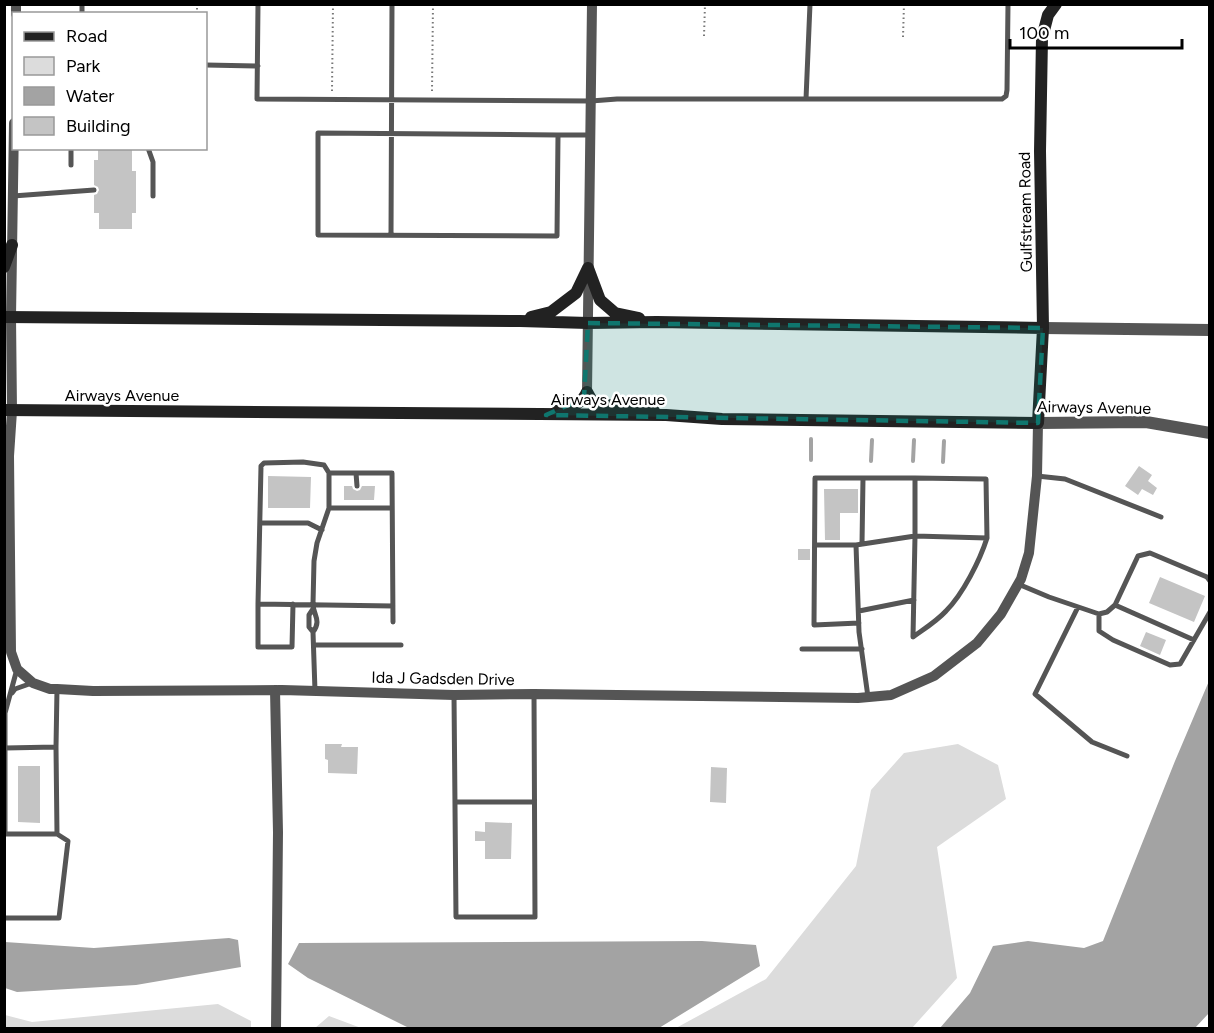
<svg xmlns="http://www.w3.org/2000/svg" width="1214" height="1033" viewBox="0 0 1214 1033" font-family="Figtree,sans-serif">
	<rect width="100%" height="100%" fill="#fff"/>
	<path fill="#dcdcdc" d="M958 744 998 765 1006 799 937 847 957 978 912 1028H676L766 979 856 866 871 790 904 753Z
		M218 1004 251 1021V1028H5V1015L32 1022Z
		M329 1016 361 1028H315Z"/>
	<path fill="#a3a3a3" d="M1209 681V1013L1195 1028H940L970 993 993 946 1028 941 1084 948 1103 941 1175 761Z
		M229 938 238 940 241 967 136 985 17 992 5 988V942L94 948Z
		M702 941 756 945 760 966 659 1028H409L308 978 288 964 299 943Z"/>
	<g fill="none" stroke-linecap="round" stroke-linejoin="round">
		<path stroke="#a3a3a3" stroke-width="4" d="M811 460V439
			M871 461 872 440
			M913 461 914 440
			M943 462 944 441"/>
	</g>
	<path fill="#c4c4c4" d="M98 149H132V171H136V213H132V229H99V213H94V195L97 194 99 190 98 187 94 185V160H98Z
		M1139 466 1152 475 1148 481 1157 488 1153 495 1142 489 1138 495 1125 486Z
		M268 476 311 477 310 508H268Z
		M344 486H352L353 489 357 491 360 490 362 486H375L374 500H344Z
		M824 489H858V513H840V540H825Z
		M798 549H810V560H798Z
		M1160 577 1205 596 1194 622 1149 603Z
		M1146 632 1166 640 1160 655 1140 646Z
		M325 744H342L341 747H358L357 774 328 773V760L325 759Z
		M18 766H40V823L18 822Z
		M711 767 727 768 726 803 710 802Z
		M485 822 512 823 511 859H485V841H475V831L485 832Z"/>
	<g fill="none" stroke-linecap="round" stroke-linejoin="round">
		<path stroke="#777" stroke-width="2" stroke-dasharray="1.5 3" stroke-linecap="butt" d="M197 14V4
			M704 36 705 4
			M903 37 904 4
			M332 91 333 4
			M432 91 433 4"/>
		<path stroke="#555" stroke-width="5" d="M82 4V14
			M258 4 257 99 591 101 617 99H1002L1006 96 1007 90 1008 4
			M206 65 258 66
			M806 99 810 4
			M558 135 557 236 318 235V133L558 135H590
			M71 148V165
			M148 148 153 162V196
			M13 196 94 190
			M391 235 392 4
			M329 473H392L393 622
			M356 473 357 486
			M1037 476 1065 479 1161 517
			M329 508H392
			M260 523H308L322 530
			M862 544 863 478
			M815 545H856
			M1018 584 1049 597 1099 614 1107 612 1115 605 1138 556 1150 553 1207 577 1210 581
			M258 604V647H292L293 604
			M1115 605 1194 640
			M1078 607 1035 694 1092 742 1127 756
			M313 609 309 615V627L313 632
			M859 611 914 600
			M1099 614V631L1113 640 1170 665 1180 664 1210 612
			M859 623 814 625 815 478H915
			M314 645H401
			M802 649H862
			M17 669 5 713V834H57L56 747
			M315 691 313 632C322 620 313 615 313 604L314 561 317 543 329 508V473L324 465 303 462 264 463 261 466 258 604 393 606
			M12 693 15 689 32 683
			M454 695 456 917H535L534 694
			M868 697 859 632 856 545 915 536 913 637C924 629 937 621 946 611 963 594 980 560 987 538L915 536V478L986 479 987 538
			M5 748 56 747 57 689
			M455 802H534
			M4 918H59L68 841 57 834"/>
		<path stroke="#555" stroke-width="10" d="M16 14V4
			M14 123 11 317 12 411 9 456 11 652 17 669 33 683 50 689H57L93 691 282 690 454 695 534 694 858 698 891 695 934 676 977 643 1001 614 1021 579 1029 553 1037 476 1038 423
			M587 392 592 4
			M275 690 278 832 276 1028"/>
		<path stroke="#555" stroke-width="12" d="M1043 328 1210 330
			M1038 423 1146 422 1210 433"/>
		<path stroke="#222" stroke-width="12" d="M4 267 12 245
			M588 268 600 300 615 313 639 318
			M4 317 520 321 588 323 657 322 1043 328
			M531 317 551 312 576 293 588 268
			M587 392 592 401 603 405 638 406 654 411
			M4 410 666 415 722 419 1038 423 1043 328 1040 151 1042 38 1048 15 1056 4
			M557 411C569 407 582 405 587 392"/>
	</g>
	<path fill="#0f766e" fill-opacity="0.2" stroke="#0f766e" stroke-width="4.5" stroke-dasharray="12 8" stroke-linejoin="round" d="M588 323 1043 328 1038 423 546 415 584 398Z"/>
	<g text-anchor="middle" stroke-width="5" stroke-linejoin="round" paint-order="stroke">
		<g font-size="16" fill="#000" stroke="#fff">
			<text transform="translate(1025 212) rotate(-91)" y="6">Gulfstream Road</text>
			<text x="122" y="401">Airways Avenue</text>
			<text x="608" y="405">Airways Avenue</text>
			<text transform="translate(1094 407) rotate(1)" y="6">Airways Avenue</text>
			<text transform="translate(443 678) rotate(1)" y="6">Ida J Gadsden Drive</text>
		</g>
	</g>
	<rect width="1214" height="1033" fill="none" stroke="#000000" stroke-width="12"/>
	<rect x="12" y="12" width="195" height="138" fill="#ffffff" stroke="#999999" stroke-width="1.5"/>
	<rect x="24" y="32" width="30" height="9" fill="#222222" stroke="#999999" stroke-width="1.5"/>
	<text x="66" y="42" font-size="18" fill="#000000">Road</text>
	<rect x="24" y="57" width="30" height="18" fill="#dcdcdc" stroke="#999999" stroke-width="1.5"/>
	<text x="66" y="72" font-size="18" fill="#000000">Park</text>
	<rect x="24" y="87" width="30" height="18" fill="#a3a3a3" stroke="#999999" stroke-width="1.5"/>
	<text x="66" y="102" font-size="18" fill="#000000">Water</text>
	<rect x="24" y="117" width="30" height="18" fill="#c4c4c4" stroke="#999999" stroke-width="1.5"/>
	<text x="66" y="132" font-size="18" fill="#000000">Building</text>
	<path d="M1010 39v9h172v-9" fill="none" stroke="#000000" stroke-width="3"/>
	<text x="1019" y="39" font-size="18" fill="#000000" stroke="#ffffff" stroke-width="4.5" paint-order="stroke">100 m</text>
</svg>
